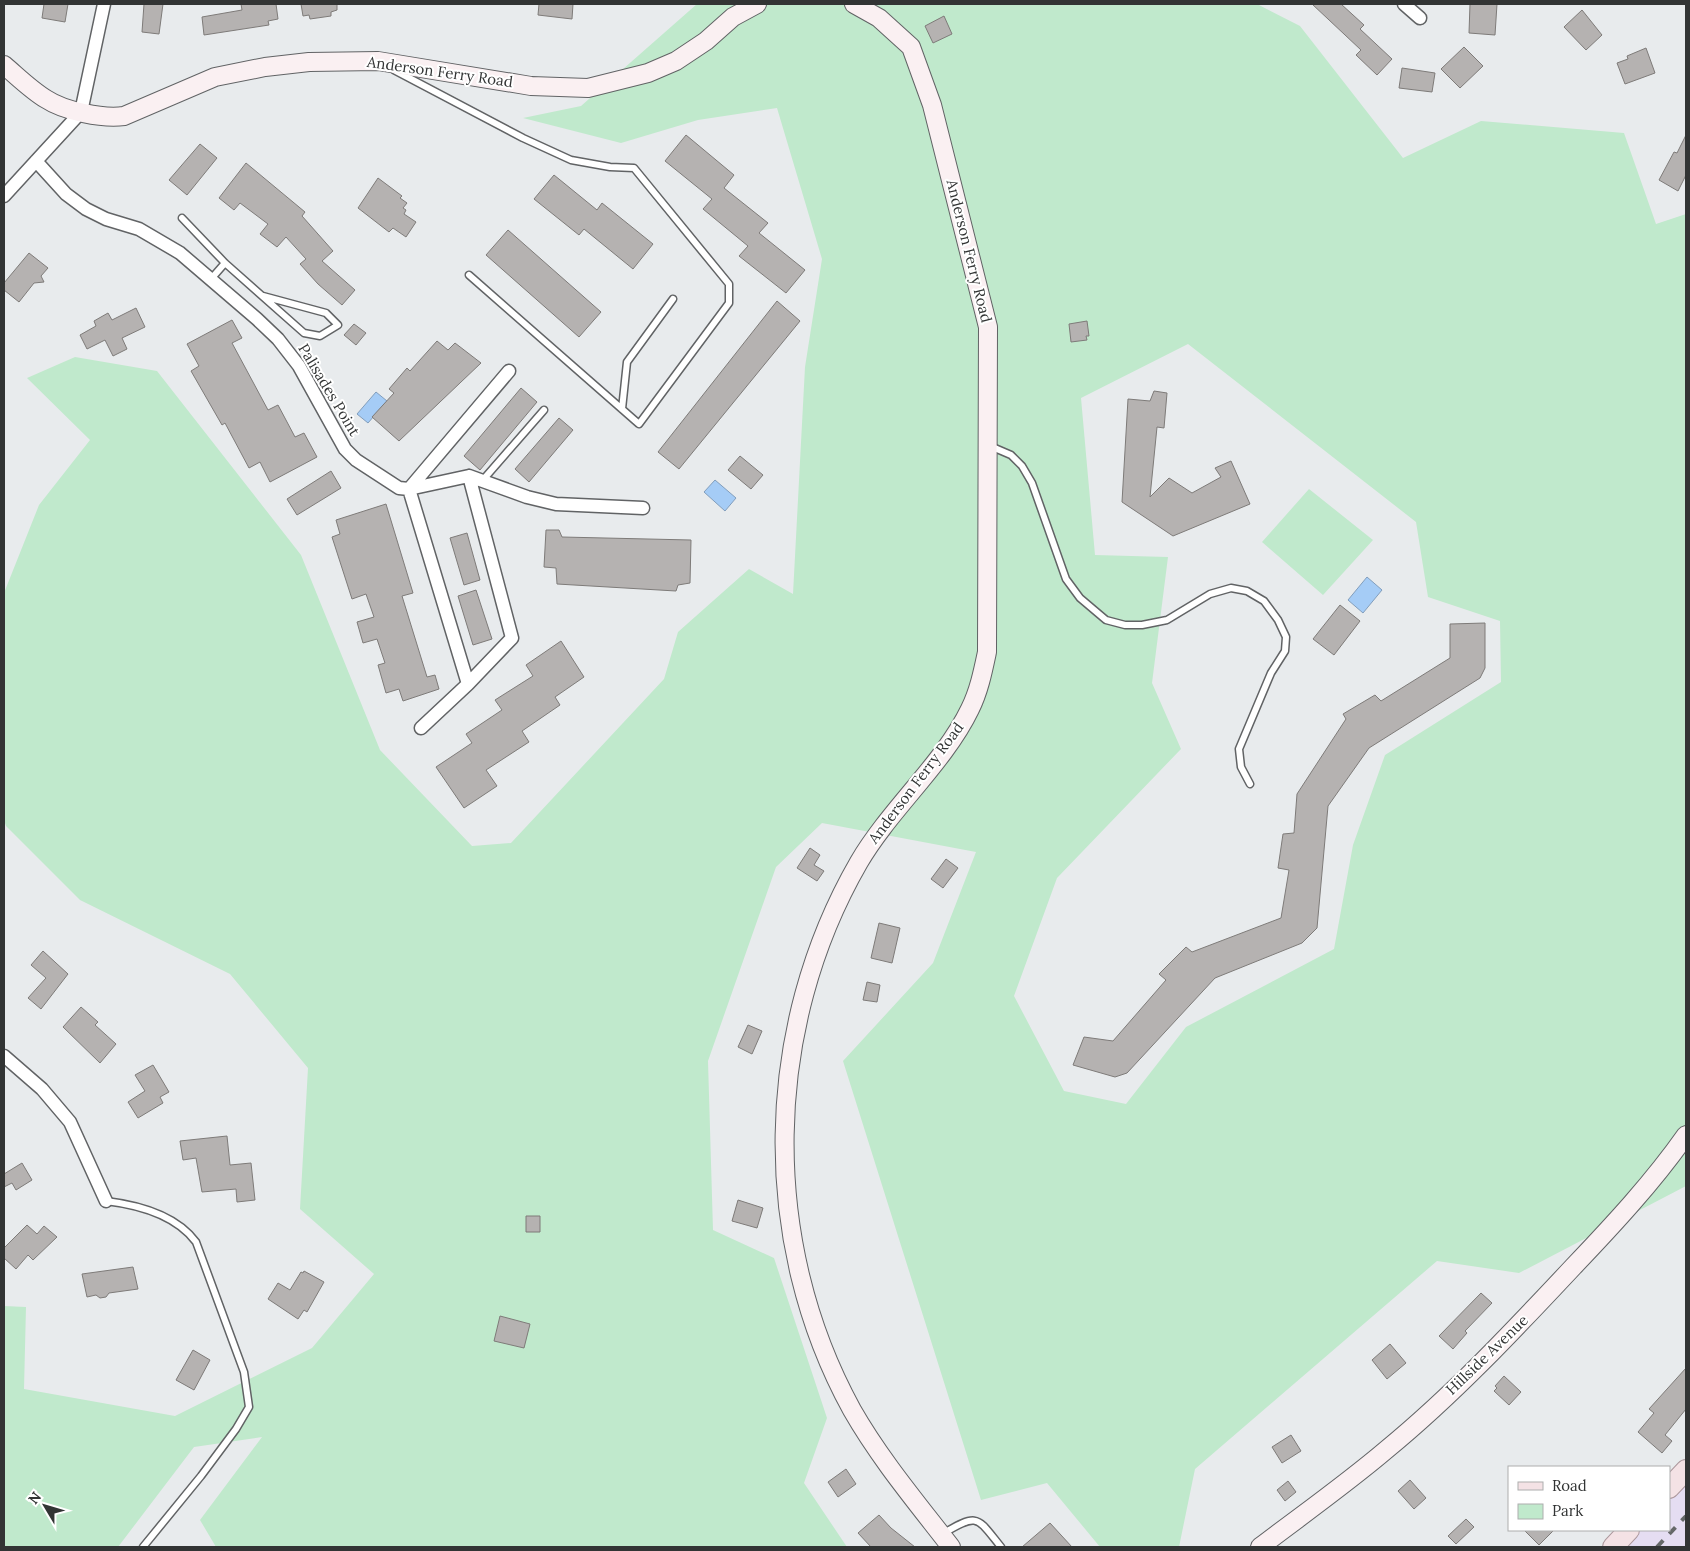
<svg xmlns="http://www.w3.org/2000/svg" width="1690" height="1551" viewBox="0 0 1690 1551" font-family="Lora,serif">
	<rect width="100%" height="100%" fill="#e8ebed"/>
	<path fill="#e5ddf2" d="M1686 1470V1547H1613L1629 1530H1669V1488Z"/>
	<path fill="#c0e9cc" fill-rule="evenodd" d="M697 4H1257L1300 26 1403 158 1481 121 1624 133 1656 224 1686 214V1186L1519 1273 1437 1261 1195 1469 1179 1547H1100L1047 1483 981 1500 843 1061 933 963 976 852 822 823 776 867 708 1061 713 1230 774 1258 827 1418 804 1483 847 1547H216L200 1520 262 1437 194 1447 118 1547H4V1306L26 1307 24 1389 175 1416 312 1348 374 1274 300 1209 308 1068 230 974 80 900 6 826 4 820V593L39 505 90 440 27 378 75 357 157 371 301 555 380 750 472 846 511 843 664 679 678 632 749 569 793 594 805 367 822 259 777 108 698 120 621 143 523 118 581 106ZM1188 344 1416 522 1428 597 1500 621 1501 682 1385 755 1353 845 1334 949 1186 1027 1126 1104 1064 1091 1014 996 1057 878 1181 749 1152 683 1168 557 1095 555 1081 398Z
		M1309 489 1373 540 1323 595 1262 542Z"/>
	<path fill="#a5ccf6" stroke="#829ebc" d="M376 392 387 401 368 423 357 414Z
		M715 480 736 498 725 511 704 492Z
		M1367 577 1382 590 1363 613 1348 600Z"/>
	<path fill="#b5b2b1" stroke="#7e7b79" d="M44 4H68L65 22 42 18Z
		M144 4H163L159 34 142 32Z
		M241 4H276L278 19 268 21 269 25 204 35 202 17 242 10Z
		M301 4H337V10L331 12V16L310 19 309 15 303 16Z
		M539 4H573L572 19 538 15Z
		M1312 4H1341L1364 25 1360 29 1392 59 1377 75 1356 55 1361 50Z
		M1470 4H1497L1495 35 1469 33Z
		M1582 10 1602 35 1586 50 1564 27Z
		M944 16 952 34 933 43 925 26Z
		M1464 47 1483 66 1460 88 1441 69Z
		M1646 48 1655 73 1625 84 1617 63 1628 59 1627 56Z
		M1402 68 1435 73 1432 92 1399 88Z
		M686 135 734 175 724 188 768 223 759 233 805 270 786 293 739 256 748 246 703 209 712 199 665 161Z
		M1686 135V175L1678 191 1659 180 1674 152 1677 153Z
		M200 144 217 158 187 195 169 180Z
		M246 163 305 212 302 216 333 251 322 261 355 290 342 305 318 284 300 264 306 259 286 237 277 247 260 234 268 224 240 203 234 210 219 198Z
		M554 175 597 210 602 203 653 244 633 269 584 229 579 235 534 199Z
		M378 178 402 196 400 198 407 203 403 208 406 210 404 214 416 222 406 237 393 228 389 232 358 208Z
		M508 230 601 312 579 337 486 255Z
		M29 253 48 268 41 276 44 282 34 283 19 302 4 290V283Z
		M777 301 800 321 679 469 658 452Z
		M136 308 145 327 122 338 127 349 113 356 105 340 87 349 80 335 96 326 94 321 108 313 112 320Z
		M232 320 242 338 232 343 268 410 278 405 295 437 304 433 317 457 270 482 260 462 249 468 225 423 222 425 191 371 199 366 187 344Z
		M1087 321 1089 336H1086L1087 340 1071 342 1069 324Z
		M354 324 366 333 356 345 344 335Z
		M437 341 448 350 455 343 481 363 399 441 372 417 394 393 389 389 407 368 410 371Z
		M521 388 537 402 480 470 464 456Z
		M1154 391 1167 393 1164 428 1157 427 1150 497 1169 478 1192 493 1221 477 1215 468 1231 461 1250 504 1173 536 1122 502 1128 399 1150 401Z
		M559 418 573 430 529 482 515 469Z
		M740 456 763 475 751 489 728 470Z
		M331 471 341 488 297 515 287 499Z
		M386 504 413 593 402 596 427 677 435 675 439 689 403 701 399 689 386 693 378 665 385 663 377 639 363 643 357 622 374 617 366 594 352 599 332 537 340 534 336 520Z
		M546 530H559L562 537 691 540 690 583 678 585 676 591 557 584 556 568 544 567Z
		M467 533 480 580 464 585 450 538Z
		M476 590 492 639 473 645 458 596Z
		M1340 605 1360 621 1334 655 1313 639Z
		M1485 623V668L1480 678 1369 748 1328 806 1317 928 1302 943 1215 978 1127 1073 1115 1077 1073 1065 1084 1037 1113 1041 1166 980 1159 974 1186 947 1192 952 1281 918 1289 870 1278 868 1283 834 1294 833 1297 794 1346 719 1343 714 1375 695 1381 701 1450 658V624Z
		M561 641 584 677 555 697 560 705 522 731 529 742 486 770 497 786 464 808 436 767 472 743 466 734 502 710 495 700 533 676 526 665Z
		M810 848 820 855 814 865 824 871 817 881 797 868Z
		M946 859 958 868 943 888 931 879Z
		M879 923 900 928 892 963 871 958Z
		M43 951 68 974 41 1009 28 998 46 978 31 965Z
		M867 982 880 985 877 1002 863 1000Z
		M81 1007 98 1022 95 1025 116 1044 100 1063 63 1027Z
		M748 1025 762 1031 752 1054 738 1047Z
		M153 1065 169 1092 160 1097 163 1103 138 1118 128 1102 145 1091 135 1075Z
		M227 1136 230 1165 251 1163 255 1200 237 1202 236 1189 202 1192 196 1158 183 1160 180 1141Z
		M22 1163 32 1180 16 1190 12 1183 4 1187V1174Z
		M738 1200 763 1208 757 1228 732 1221Z
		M526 1216H540V1232H526Z
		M27 1225 37 1234 44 1226 57 1237 33 1260 28 1255 16 1269 4 1258V1248Z
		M133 1267 138 1289 109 1293 106 1297 100 1298 96 1295 87 1297 82 1274Z
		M304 1271 324 1282 307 1312 304 1310 298 1319 268 1299 278 1283 290 1290 301 1272 303 1273Z
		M1481 1293 1492 1303 1465 1331 1467 1333 1453 1349 1439 1336Z
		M500 1316 530 1324 524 1348 494 1341Z
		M1390 1344 1406 1363 1387 1379 1372 1360Z
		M193 1350 210 1360 194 1390 176 1380Z
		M1686 1368V1409L1665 1435 1672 1441 1662 1453 1638 1432 1654 1413 1649 1409Z
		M1504 1376 1521 1392 1509 1405 1494 1391 1497 1388 1495 1386Z
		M1291 1435 1301 1451 1282 1463 1272 1447Z
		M846 1469 856 1484 838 1497 828 1482Z
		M1410 1480 1426 1498 1414 1509 1398 1491Z
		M1288 1481 1296 1492 1285 1501 1277 1490Z
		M879 1515 891 1528 915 1547H871L858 1533Z
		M1466 1519 1474 1527 1456 1544 1448 1536Z
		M1050 1523 1072 1547H1022Z
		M1524 1530H1554L1539 1545Z"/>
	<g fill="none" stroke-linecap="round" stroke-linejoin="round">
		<defs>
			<path id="lane" d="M394 70 523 138 571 160 610 167 634 168 729 284V303L639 424 469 275
				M182 218 225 263 304 333 320 336 338 325 326 313 263 296
				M211 279 225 263
				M622 409 627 362 673 299
				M990 446 1011 455 1022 466 1032 483 1066 579 1080 598 1106 620 1125 625H1142L1167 620 1210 594 1231 588 1247 591 1264 601 1278 620 1286 637 1285 651 1271 673 1239 749 1241 767 1250 784
				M482 481 544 410
				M106 1201C139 1205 176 1215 196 1242L244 1372 249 1407 236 1429 201 1476 143 1547
				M942 1534C979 1513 976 1516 1001 1547"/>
			<path id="street" d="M1404 4 1420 18
				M36 161 66 194 86 209 106 219 139 229 180 253 257 319 278 339 299 366 345 449 356 460 399 488 409 489 469 476 527 497 556 504 643 508
				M4 196 81 112 104 4
				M469 476 512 638 468 684 409 489 509 371
				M421 728 468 684
				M4 1056 42 1089 70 1122 106 1201"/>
			<path id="secondary" d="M854 4 879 18 911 47 932 105 988 327 987 652C983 671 979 691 970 709 944 763 890 809 859 862 763 1028 759 1241 852 1410 880 1459 917 1503 951 1547
				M4 65C17 76 31 90 46 99 64 111 103 119 124 116L215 77 265 67 309 62 378 61 531 86 588 88 648 73 676 61 706 41 733 17 757 4
				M1260 1547C1302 1515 1346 1484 1386 1450 1453 1395 1514 1330 1573 1267 1613 1225 1653 1182 1686 1135"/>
			<path id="primary" d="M1669 1488 1686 1470
				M1613 1547 1629 1530"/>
		</defs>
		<use href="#lane" stroke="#616365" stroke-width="9"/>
		<use href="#street" stroke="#616365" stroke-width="15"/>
		<use href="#secondary" stroke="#616365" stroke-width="20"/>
		<use href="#primary" stroke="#ac989c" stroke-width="22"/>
		<use href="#lane" stroke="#fff" stroke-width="6"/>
		<use href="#street" stroke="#fff" stroke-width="12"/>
		<use href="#secondary" stroke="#faf0f2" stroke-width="18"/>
		<use href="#primary" stroke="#f4e2e5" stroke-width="20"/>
		<path stroke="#656868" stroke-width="4" stroke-dasharray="9 9" stroke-linecap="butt" d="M1657 1547 1686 1516"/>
	</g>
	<g text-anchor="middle" stroke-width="4" stroke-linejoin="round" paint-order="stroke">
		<g font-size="15" fill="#323434" stroke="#fff">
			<text transform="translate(440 72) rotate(8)" y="5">Anderson Ferry Road</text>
			<text transform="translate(969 251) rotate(76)" y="5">Anderson Ferry Road</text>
			<text transform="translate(329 390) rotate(59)" y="5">Palisades Point</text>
			<text transform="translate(916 783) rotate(-53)" y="5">Anderson Ferry Road</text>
			<text transform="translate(1487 1355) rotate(-44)" y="5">Hillside Avenue</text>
		</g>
	</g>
	<rect width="1690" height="1551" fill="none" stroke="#323434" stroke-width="10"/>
	<rect x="1508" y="1466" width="162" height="65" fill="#ffffff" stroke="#adaeae"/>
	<rect x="1518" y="1482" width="25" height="8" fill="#f4e2e5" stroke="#adaeae"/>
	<text x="1552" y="1491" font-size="15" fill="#323434">Road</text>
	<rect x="1518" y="1504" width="25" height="15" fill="#c0e9cc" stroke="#adaeae"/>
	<text x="1552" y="1516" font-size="15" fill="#323434">Park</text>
	<g transform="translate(45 1506) rotate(308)" stroke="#ffffff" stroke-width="4" paint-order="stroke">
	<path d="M0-4L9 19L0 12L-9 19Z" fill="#323434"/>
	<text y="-8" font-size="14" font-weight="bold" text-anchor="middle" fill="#323434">N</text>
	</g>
</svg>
